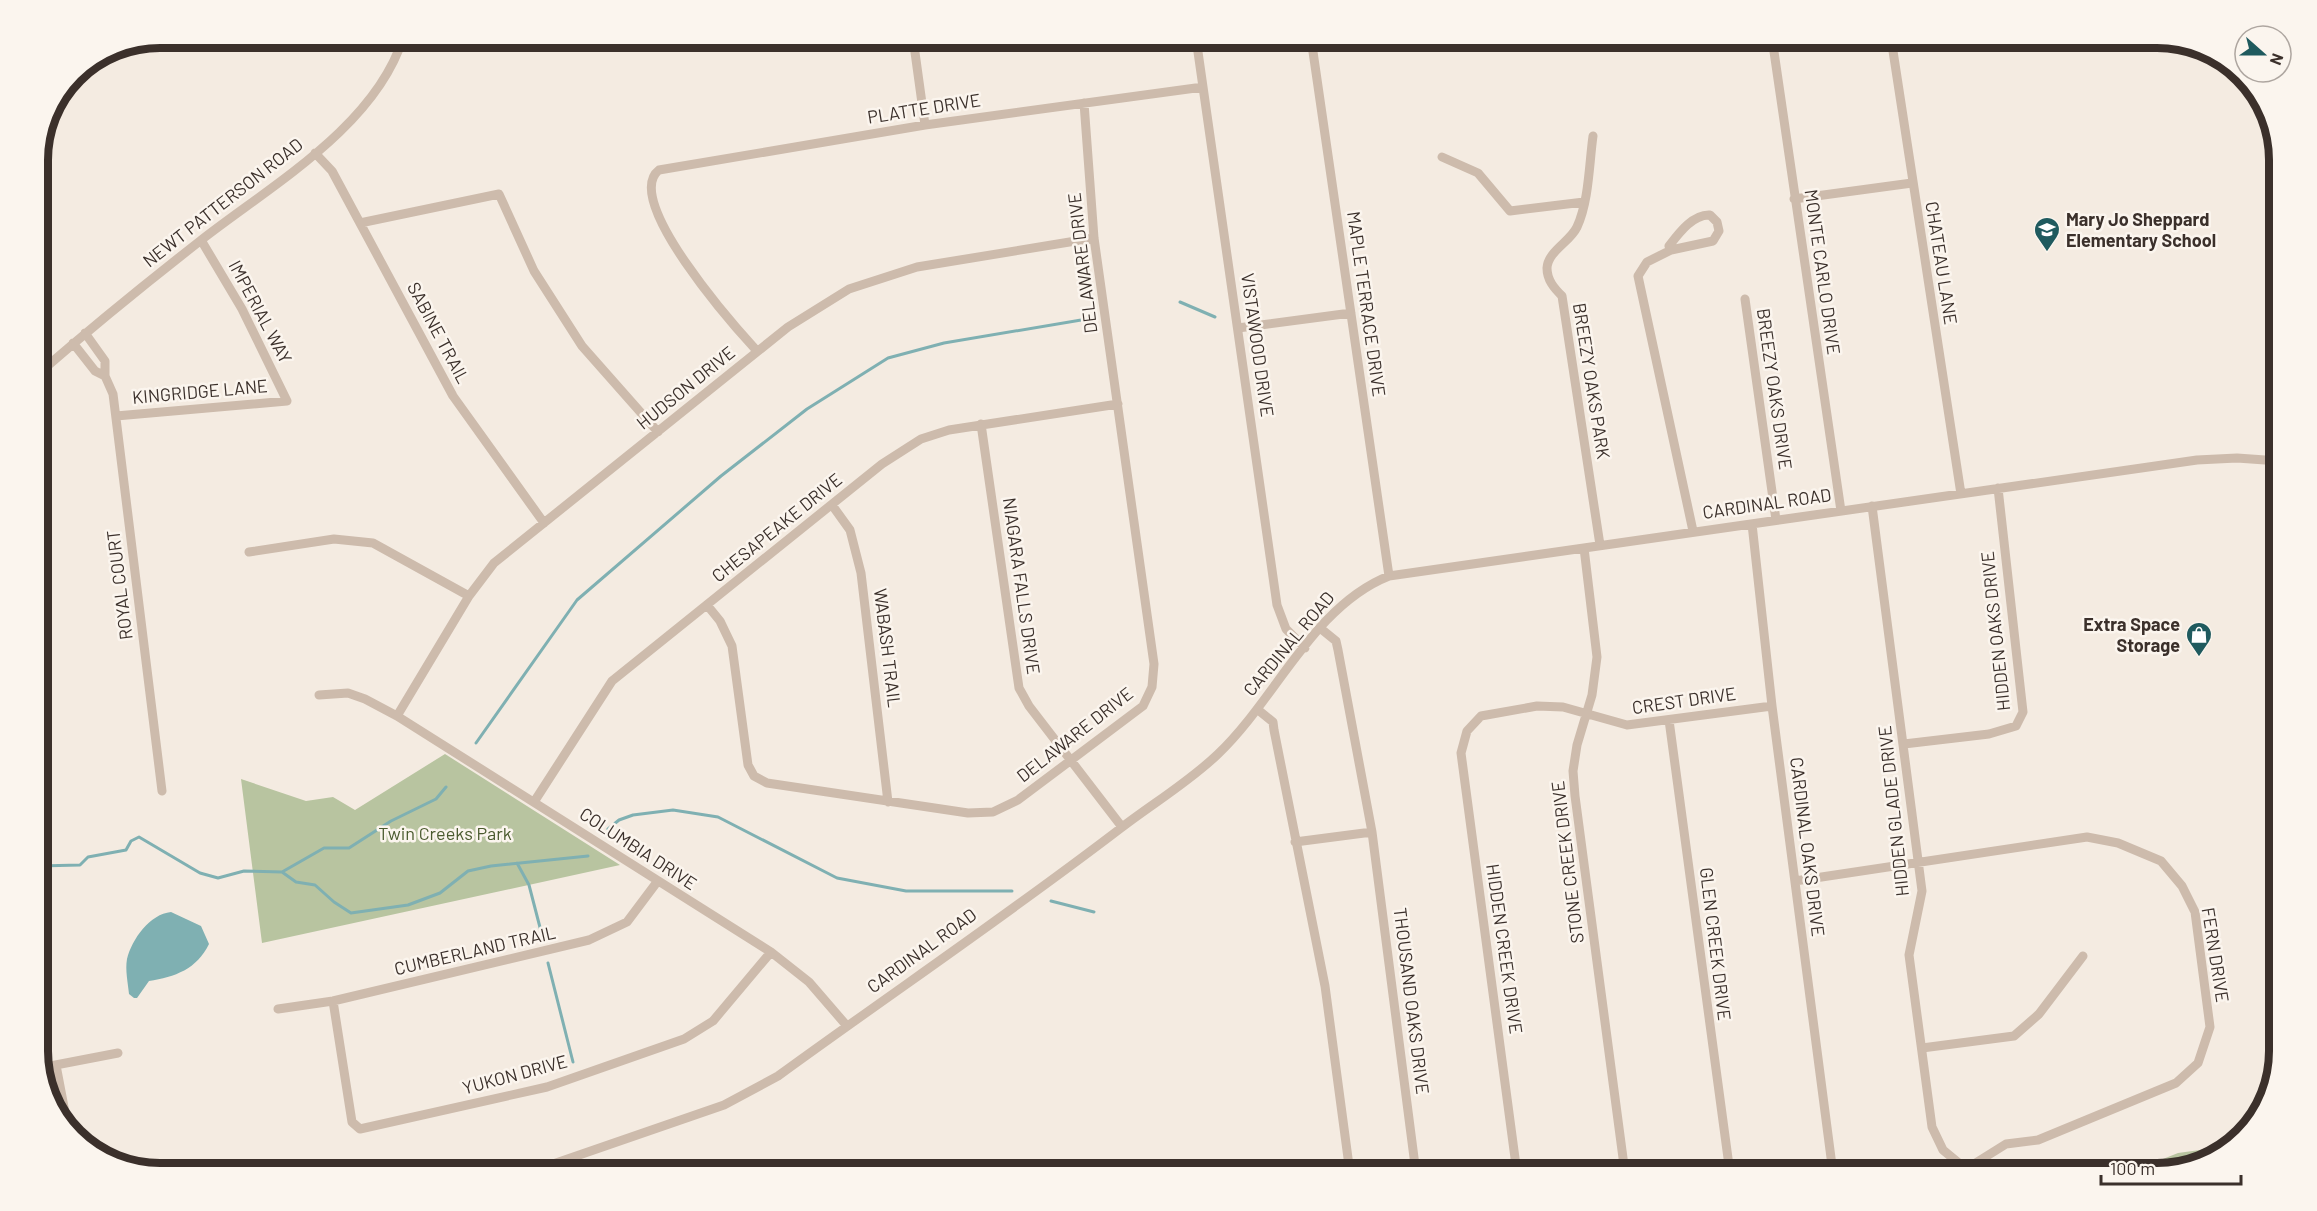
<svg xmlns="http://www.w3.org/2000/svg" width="2317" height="1211" viewBox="0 0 2317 1211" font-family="Barlow,sans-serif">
	<rect width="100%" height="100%" fill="#f4ebe1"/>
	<path fill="#b8c4a0" d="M445 754 620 865 262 943 241 779 306 801 333 797 355 810Z
		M2229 1146 2219 1157 2158 1173H2128L2178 1153Z"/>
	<path fill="#7fb0b2" d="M171 912 201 926 209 944C197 969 175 977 149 981L137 998H134L129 994C128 983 125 970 127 959 132 939 150 914 171 912Z"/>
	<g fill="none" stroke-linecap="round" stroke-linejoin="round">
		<path stroke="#7fb0b2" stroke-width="3" d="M1180 302 1215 317
			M476 743 577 600 721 476 807 409 888 358 944 343 1093 318
			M608 829 619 820 633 815 673 810 718 817 837 878 906 891H1012
			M517 863 529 885 543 939
			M38 866 80 865 88 857 126 850 131 841 139 837 200 873 218 878 244 871 282 872 296 882 315 885 334 902 351 913 408 905 440 893 468 871 491 866 588 856
			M282 872 324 848H349L391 821 436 799 446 787
			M1051 901 1094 912
			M548 963 573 1062"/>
		<path stroke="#cdbbac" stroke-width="9" d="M913 38 925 125
			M1196 38 1277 605 1286 629 1305 648
			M1311 38 1389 576
			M1772 38 1841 511
			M1891 38 1961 494
			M1593 136C1589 165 1589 201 1577 227 1570 242 1548 251 1547 268 1547 280 1554 288 1562 296L1600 545
			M315 153 332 171 453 396 544 523
			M1442 157 1478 173 1510 211 1584 202
			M1794 199 1912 183
			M1710 215 1717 222 1719 231 1713 241 1671 250 1669 246C1679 233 1693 214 1710 215Z
			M360 223 499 194 534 271 582 346 658 432
			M1671 250 1647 262 1638 276 1693 531
			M1745 299 1776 520
			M1238 328 1351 313
			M85 333 105 361V376L113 394 162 791
			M73 343 95 371 105 376
			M757 351C735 327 621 199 659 170L925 125 1203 87
			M38 374C91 328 145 284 200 241 270 186 375 127 403 38
			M116 416 287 401 242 309 201 240
			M981 424 1019 688 1029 706 1122 827
			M832 505 850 530 861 573 888 802
			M1872 506 1922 891 1909 955 1932 1127 1943 1150 1966 1169
			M1752 524 1772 706 1833 1173
			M1584 548 1597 657 1592 695 1577 745 1573 771 1575 796 1625 1173
			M249 552 334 539 373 543 469 596
			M707 605 720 621 732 646 748 765 754 776 767 783 968 813 993 812 1018 800 1143 706 1152 687 1154 664 1094 238 1084 103
			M1320 628 1336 641 1338 650 1372 832 1416 1173
			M319 695 348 693 365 699 397 716 771 952 809 982 847 1026
			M1257 709 1273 722 1274 730 1325 986 1350 1173
			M397 716 469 596 494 563 788 327 849 289 917 267 1094 238
			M1669 720 1730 1173
			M1904 744 1989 734 2016 726 2023 712 1998 488
			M534 802 612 681 882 464 921 439 949 430 1118 404
			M1295 842 1372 832
			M1795 881 2087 837 2118 843 2161 861 2182 886 2195 912 2210 1027 2198 1063 2176 1083 2038 1140 2006 1144 1966 1169 1965 1173
			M333 1001 352 1122 360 1129 547 1087 684 1039 713 1021 771 952
			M278 1009 333 1001 589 940 627 922 657 882
			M1922 1048 2014 1036 2039 1014 2083 956
			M56 1065 68 1128
			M40 1068 118 1053
			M527 1173 724 1105 778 1076C892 993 1009 914 1121 828 1152 804 1189 782 1218 754 1276 699 1313 606 1389 576L2197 460 2237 458 2279 461
			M1517 1173 1461 753 1467 731 1481 716 1537 706 1563 707 1627 725 1772 706"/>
	</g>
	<defs>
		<symbol id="school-pin" viewBox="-11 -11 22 30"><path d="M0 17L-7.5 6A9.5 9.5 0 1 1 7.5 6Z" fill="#1f5a5e" stroke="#fbf5ee"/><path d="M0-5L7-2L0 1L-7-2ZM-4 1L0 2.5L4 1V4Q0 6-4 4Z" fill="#fff"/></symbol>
		<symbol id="shop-pin" viewBox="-11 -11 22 30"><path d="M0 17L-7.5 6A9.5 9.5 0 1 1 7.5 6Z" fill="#1f5a5e" stroke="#fbf5ee"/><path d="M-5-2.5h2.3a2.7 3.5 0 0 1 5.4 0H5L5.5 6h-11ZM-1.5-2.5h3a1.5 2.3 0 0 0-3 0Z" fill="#fff"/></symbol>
	</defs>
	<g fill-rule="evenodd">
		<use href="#school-pin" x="2032" y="215" width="30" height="40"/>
		<use href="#shop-pin" x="2184" y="620" width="30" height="40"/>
	</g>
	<g text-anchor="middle" stroke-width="5" stroke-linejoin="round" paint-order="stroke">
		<g font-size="18" fill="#3b302b" stroke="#fbf5ee">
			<text transform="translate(924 109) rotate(-9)" y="6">PLATTE DRIVE</text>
			<text transform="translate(223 203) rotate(-38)" y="6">NEWT PATTERSON ROAD</text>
			<text transform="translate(1083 263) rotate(-97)" y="6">DELAWARE DRIVE</text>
			<text transform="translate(1941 263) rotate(81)" y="6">CHATEAU LANE</text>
			<text transform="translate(1822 272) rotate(82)" y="6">MONTE CARLO DRIVE</text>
			<text transform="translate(1366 304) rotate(82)" y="6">MAPLE TERRACE DRIVE</text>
			<text transform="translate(260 312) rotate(62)" y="6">IMPERIAL WAY</text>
			<text transform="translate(438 333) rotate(62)" y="6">SABINE TRAIL</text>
			<text transform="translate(1257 345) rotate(82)" y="6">VISTAWOOD DRIVE</text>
			<text transform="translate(1591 381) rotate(81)" y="6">BREEZY OAKS PARK</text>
			<text transform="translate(686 388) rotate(-39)" y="6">HUDSON DRIVE</text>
			<text transform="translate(1774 389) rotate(82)" y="6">BREEZY OAKS DRIVE</text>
			<text transform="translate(200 392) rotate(-5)" y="6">KINGRIDGE LANE</text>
			<text transform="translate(1767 504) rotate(-8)" y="6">CARDINAL ROAD</text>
			<text transform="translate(777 528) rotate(-39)" y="6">CHESAPEAKE DRIVE</text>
			<text transform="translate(120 585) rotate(-97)" y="6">ROYAL COURT</text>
			<text transform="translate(1021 586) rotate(82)" y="6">NIAGARA FALLS DRIVE</text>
			<text transform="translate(1996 631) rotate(-96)" y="6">HIDDEN OAKS DRIVE</text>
			<text transform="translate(1289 644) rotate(-50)" y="6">CARDINAL ROAD</text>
			<text transform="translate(887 648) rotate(83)" y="6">WABASH TRAIL</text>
			<text transform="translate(1684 701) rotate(-8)" y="6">CREST DRIVE</text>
			<text transform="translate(1075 735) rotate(-38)" y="6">DELAWARE DRIVE</text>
			<text transform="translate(1894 811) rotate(-96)" y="6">HIDDEN GLADE DRIVE</text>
			<text transform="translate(1807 847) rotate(83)" y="6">CARDINAL OAKS DRIVE</text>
			<text transform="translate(638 849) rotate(33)" y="6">COLUMBIA DRIVE</text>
			<text transform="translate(1568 862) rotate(-97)" y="6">STONE CREEK DRIVE</text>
			<text transform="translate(1715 944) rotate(83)" y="6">GLEN CREEK DRIVE</text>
			<text transform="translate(1504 949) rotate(82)" y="6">HIDDEN CREEK DRIVE</text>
			<text transform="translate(475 951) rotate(-13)" y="6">CUMBERLAND TRAIL</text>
			<text transform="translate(922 951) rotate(-36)" y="6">CARDINAL ROAD</text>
			<text transform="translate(2215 955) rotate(81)" y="6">FERN DRIVE</text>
			<text transform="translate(1411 1001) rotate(83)" y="6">THOUSAND OAKS DRIVE</text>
			<text transform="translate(515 1075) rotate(-15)" y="6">YUKON DRIVE</text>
		</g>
		<g font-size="18" font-weight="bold" fill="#3b302b" stroke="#fbf5ee" text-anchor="start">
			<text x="2066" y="226">Mary Jo Sheppard<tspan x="2066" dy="21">Elementary School</tspan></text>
			<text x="2180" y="631" text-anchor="end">Extra Space<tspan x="2180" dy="21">Storage</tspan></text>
		</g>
		<g font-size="18" fill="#4a5a2e" stroke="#fbf5ee">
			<text x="445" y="840">Twin Creeks Park</text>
		</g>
	</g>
	<path d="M0 0H2317V1211H0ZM160 48H2157A112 112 0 0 1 2269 160V1051A112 112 0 0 1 2157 1163H160A112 112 0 0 1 48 1051V160A112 112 0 0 1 160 48Z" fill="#fbf5ee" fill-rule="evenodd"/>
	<path fill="none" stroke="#3b302b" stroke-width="8" d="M160 48H2157A112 112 0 0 1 2269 160V1051A112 112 0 0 1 2157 1163H160A112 112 0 0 1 48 1051V160A112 112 0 0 1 160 48Z"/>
	<g transform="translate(2263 54) rotate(111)"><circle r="28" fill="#fbf5ee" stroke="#aea6a0" stroke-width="1.5"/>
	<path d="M0-4.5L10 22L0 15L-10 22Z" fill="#1f5a5e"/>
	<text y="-9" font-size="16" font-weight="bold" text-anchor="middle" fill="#3b302b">N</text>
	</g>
	<path d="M2101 1175v9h140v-9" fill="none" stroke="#3b302b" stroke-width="3"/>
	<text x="2110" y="1175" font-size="18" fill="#3b302b" stroke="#fbf5ee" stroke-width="4.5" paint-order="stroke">100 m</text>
</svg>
